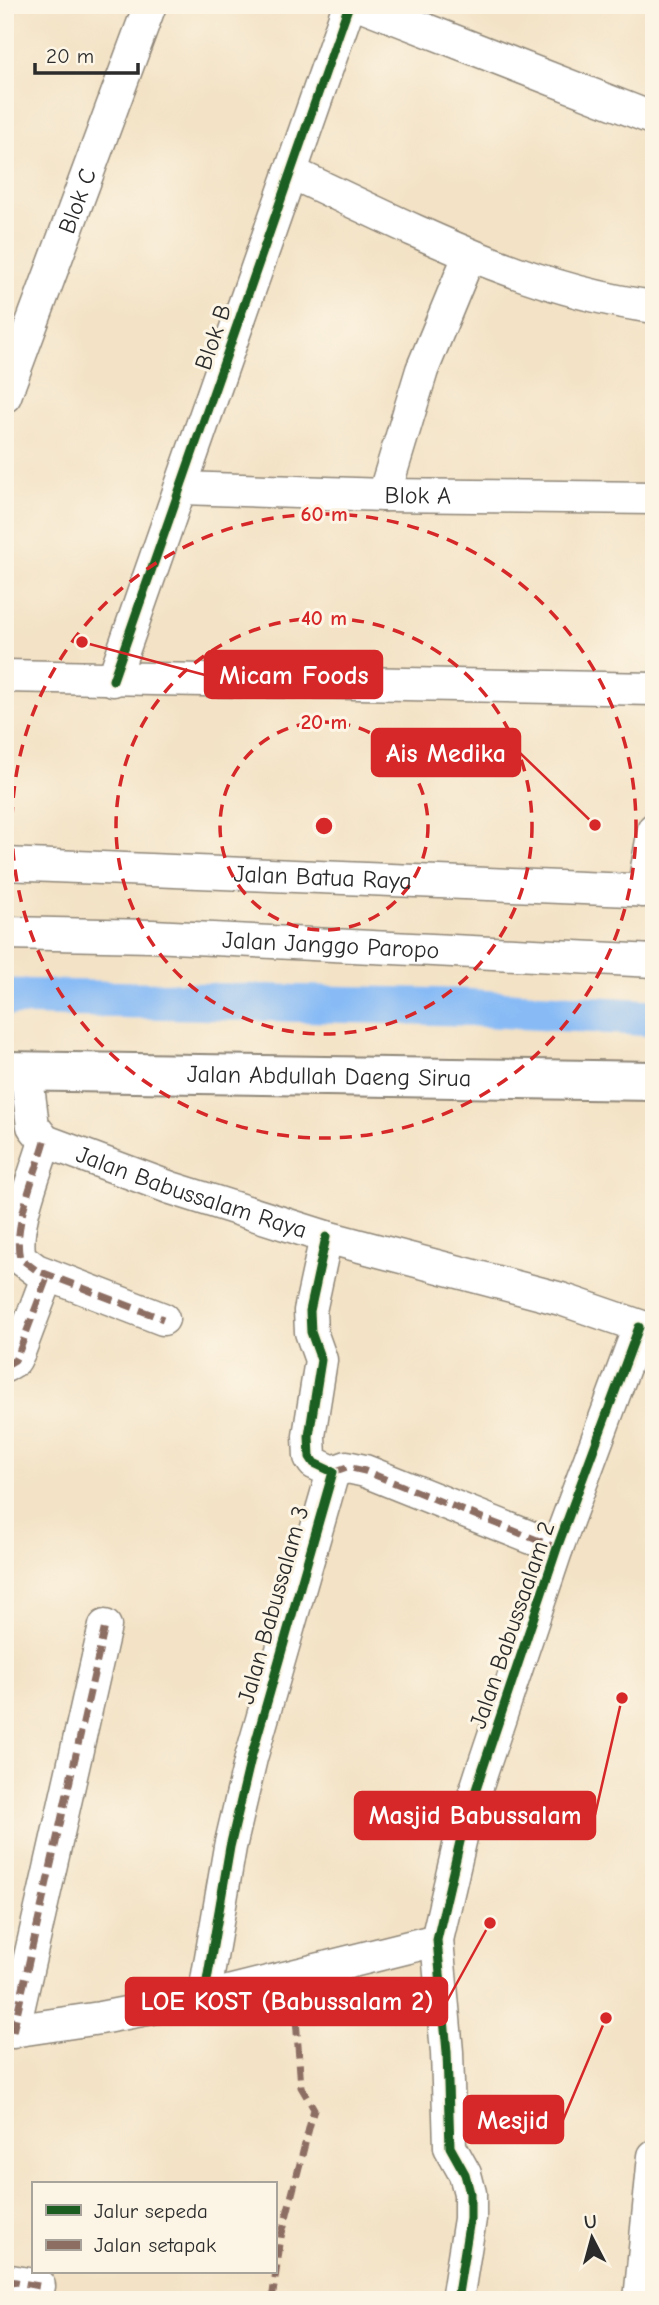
<svg xmlns="http://www.w3.org/2000/svg" width="659" height="2305" viewBox="0 0 659 2305" font-family="'Comic Neue',sans-serif">
	<rect width="100%" height="100%" fill="#fcf5e5"/>
	<filter id="ink" filterUnits="userSpaceOnUse"><feTurbulence type="fractalNoise" baseFrequency=".0143" numOctaves="2"/><feDisplacementMap in="SourceGraphic" scale="14" xChannelSelector="R" yChannelSelector="G"/><feConvolveMatrix kernelMatrix="1 2 1 2 8 2 1 2 1" color-interpolation-filters="sRGB"/></filter>
	<filter id="wash" filterUnits="userSpaceOnUse"><feTurbulence type="fractalNoise" baseFrequency=".00686" numOctaves="4" result="noise"/><feDisplacementMap in="SourceGraphic" scale="28" xChannelSelector="R" yChannelSelector="G"/><feGaussianBlur stdDeviation="1.57" result="paint"/><feColorMatrix in="noise" values="0 0 0 0 0 0 0 0 0 0 0 0 0 0 0 0 0 1.4 0 .05"/><feComposite in="paint" operator="in"/></filter>
	<g filter="url(#wash)">
		<rect width="100%" height="100%" fill="#f3e2c5"/>
		<g fill="none" stroke-linecap="round" stroke-linejoin="round">
			<path stroke="#88bbf5" stroke-width="37" d="M5 997 458 1007 654 1018"/>
		</g>
	</g>
	<g filter="url(#ink)">
		<g fill="none" stroke-linecap="round" stroke-linejoin="round">
			<defs>
				<g id="minor">
					<path d="M362 5 654 119"/>
					<path d="M290 172C406 226 525 290 654 307"/>
					<path id="s1" d="M5 396 150 5"/>
					<path id="s2" d="M182 488 384 495 654 498"/>
					<path d="M384 495 422 370 469 256"/>
					<path d="M5 676 654 689"/>
					<path d="M113 680 349 5"/>
					<path id="s3" d="M5 864 654 891"/>
					<path d="M643 891 654 829"/>
					<path id="s4" d="M5 933 152 936 654 961"/>
					<path id="s5" d="M26 1070 33 1126 45 1141 171 1188 326 1237 561 1299 654 1331"/>
					<path d="M45 1141C36 1173 12 1227 20 1258L36 1270 163 1319"/>
					<path d="M5 1366 15 1360 19 1352 48 1275"/>
					<path d="M333 1472 347 1467 365 1471 557 1548"/>
					<path d="M204 1998 230 1847 251 1758 333 1472 314 1463 310 1457 309 1436 321 1360 311 1332 310 1311 326 1237"/>
					<path d="M5 2032 100 2018 204 1998 437 1940"/>
					<path d="M13 2032 105 1626"/>
					<path d="M5 2280 39 2286"/>
					<path d="M457 2300 470 2219V2193L465 2174 450 2147 447 2052 437 1940 462 1833 482 1771 557 1548 639 1327"/>
					<path d="M640 2300 654 2156"/>
				</g>
				<g id="secondary">
					<path id="s6" d="M5 1071 654 1081"/>
				</g>
			</defs>
			<use href="#minor" stroke="#8f8678" stroke-width="35"/>
			<use href="#secondary" stroke="#8f8678" stroke-width="42"/>
			<use href="#minor" stroke="#fff" stroke-width="32"/>
			<use href="#secondary" stroke="#fff" stroke-width="38"/>
			<path stroke="#8d6e63" stroke-width="7" stroke-dasharray="14 7" stroke-linecap="butt" d="M45 1141C36 1173 12 1227 20 1258L36 1270 163 1319
				M5 1366 15 1360 19 1352 48 1275
				M333 1472 347 1467 365 1471 557 1548
				M13 2032 105 1626
				M5 2280 39 2286
				M272 2300 281 2237 314 2109 301 2087 293 1977"/>
			<defs>
				<path id="cycleway" d="M113 680 349 5
					M204 1998 230 1847 251 1758 333 1472 314 1463 310 1457 309 1436 321 1360 311 1332 310 1311 326 1237
					M457 2300 470 2219V2193L465 2174 450 2147 447 2052 437 1940 462 1833 482 1771 557 1548 639 1327"/>
			</defs>
			<use href="#cycleway" stroke="#fcf5e5" stroke-width="13"/>
			<use href="#cycleway" stroke="#1b5e20" stroke-width="9"/>
		</g>
	</g>
	<g fill="none" stroke="#d62828" stroke-width="3.5" stroke-dasharray="12 9">
		<circle cx="324" cy="826" r="104"/>
		<circle cx="324" cy="826" r="208"/>
		<circle cx="324" cy="826" r="312"/>
	</g>
	<g text-anchor="middle" stroke-width="6" stroke-linejoin="round" paint-order="stroke">
		<g font-size="24" fill="#2b2b2b" stroke="#fcf5e5">
			<text dy="8" stroke="none"><textPath href="#s1" startOffset="208">Blok C</textPath></text>
			<text transform="translate(213 337) rotate(-71)" y="8">Blok B</text>
			<text dy="8" stroke="none"><textPath href="#s2" startOffset="236">Blok A</textPath></text>
			<text dy="8" stroke="none"><textPath href="#s3" startOffset="318">Jalan Batua Raya</textPath></text>
			<text dy="8" stroke="none"><textPath href="#s4" startOffset="326">Jalan Janggo Paropo</textPath></text>
			<text dy="8" stroke="none"><textPath href="#s6" startOffset="324">Jalan Abdullah Daeng Sirua</textPath></text>
			<text dy="8" stroke="none"><textPath href="#s5" startOffset="231">Jalan Babussalam Raya</textPath></text>
			<text transform="translate(273 1605) rotate(-74)" y="8">Jalan Babussalam 3</text>
			<text transform="translate(512 1625) rotate(-71)" y="8">Jalan Babussaalam 2</text>
		</g>
	</g>
	<circle cx="324" cy="826" r="10" fill="#d62828" stroke="#fcf5e5" stroke-width="3.5"/>
	<g font-size="21" text-anchor="middle" font-weight="bold" fill="#d62828" stroke="#fcf5e5" stroke-width="6" stroke-linejoin="round" paint-order="stroke">
		<text x="324" y="521">60 m</text>
		<text x="324" y="625">40 m</text>
		<text x="324" y="729">20 m</text>
	</g>
	<path fill="none" stroke="#d62828" stroke-width="2.5" d="M82 642L205 675M595 825L520 753M622 1698L595 1815M490 1923L447 2001M606 2018L563 2120"/>
	<g fill="#d62828" stroke="#fcf5e5" stroke-width="2.5">
		<circle cx="82" cy="642" r="7"/>
		<circle cx="595" cy="825" r="7"/>
		<circle cx="622" cy="1698" r="7"/>
		<circle cx="490" cy="1923" r="7"/>
		<circle cx="606" cy="2018" r="7"/>
	</g>
	<g fill="#d62828" stroke="#d62828" stroke-width="2.5">
		<rect x="205" y="651" width="177" height="47" rx="7"/>
		<rect x="372" y="729" width="148" height="47" rx="7"/>
		<rect x="355" y="1792" width="240" height="47" rx="7"/>
		<rect x="126" y="1978" width="321" height="47" rx="7"/>
		<rect x="464" y="2096" width="99" height="47" rx="7"/>
	</g>
	<g font-size="26" text-anchor="middle" font-weight="bold" fill="#fff">
		<text x="294" y="684">Micam Foods</text>
		<text x="446" y="762">Ais Medika</text>
		<text x="475" y="1824">Masjid Babussalam</text>
		<text x="287" y="2010">LOE KOST (Babussalam 2)</text>
		<text x="513" y="2129">Mesjid</text>
	</g>
	<rect width="659" height="2305" fill="none" stroke="#fcf5e5" stroke-width="28"/>
	<rect x="32" y="2182" width="245" height="91" fill="#fcf5e5" stroke="#a8a49b" stroke-width="2"/>
	<rect x="46" y="2205" width="35" height="10" fill="#1b5e20" stroke="#a8a49b" stroke-width="2"/>
	<text x="94" y="2218" font-size="21" fill="#2b2b2b">Jalur sepeda</text>
	<rect x="46" y="2240" width="35" height="10" fill="#8d6e63" stroke="#a8a49b" stroke-width="2"/>
	<text x="94" y="2252" font-size="21" fill="#2b2b2b">Jalan setapak</text>
	<g transform="translate(592 2238) rotate(354)" stroke="#fcf5e5" stroke-width="5" paint-order="stroke">
	<path d="M0-5L12 26L0 18L-12 26Z" fill="#2b2b2b"/>
	<text y="-10" font-size="19" font-weight="bold" text-anchor="middle" fill="#2b2b2b">U</text>
	</g>
	<path d="M35 63v10h103v-10" fill="none" stroke="#2b2b2b" stroke-width="3.5"/>
	<text x="46" y="63" font-size="21" fill="#2b2b2b" stroke="#fcf5e5" stroke-width="5" paint-order="stroke">20 m</text>
</svg>
